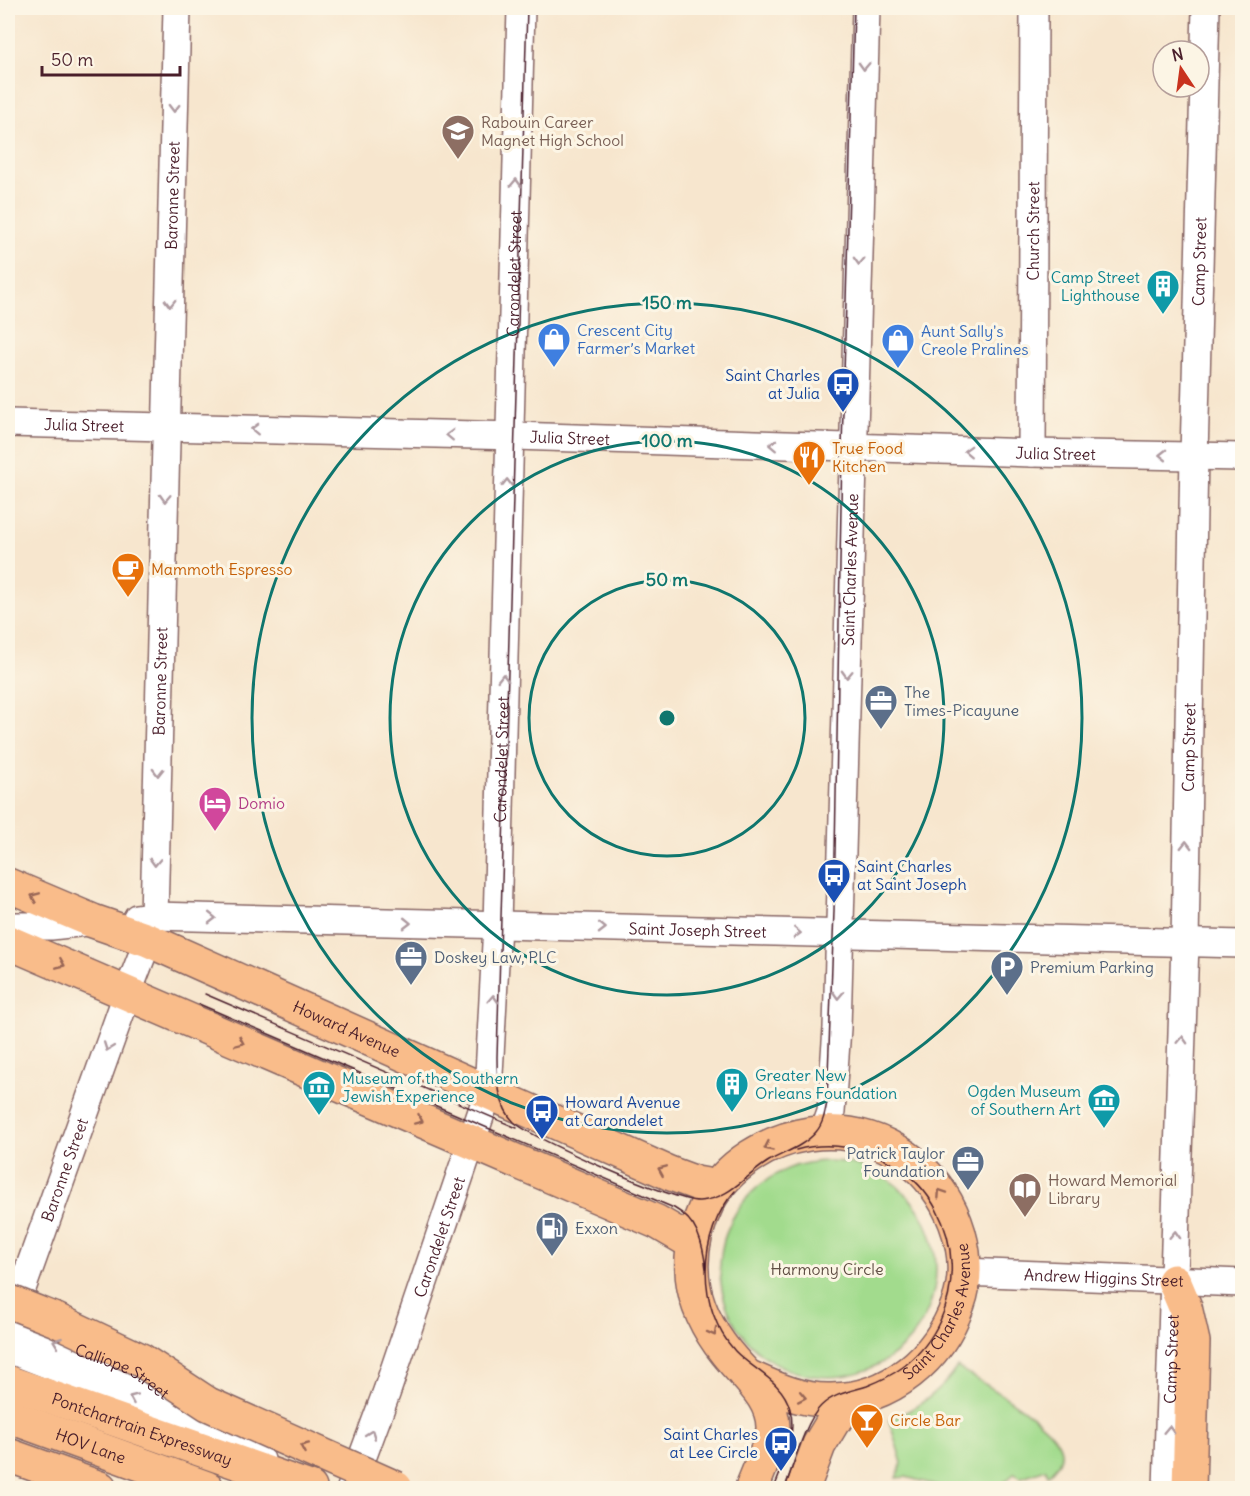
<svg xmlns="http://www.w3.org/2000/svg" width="1250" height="1496" viewBox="0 0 1250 1496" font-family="Delius,sans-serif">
	<rect width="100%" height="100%" fill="#fcf5e5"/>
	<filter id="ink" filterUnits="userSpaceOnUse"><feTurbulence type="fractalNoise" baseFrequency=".0167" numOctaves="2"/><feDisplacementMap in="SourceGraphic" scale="12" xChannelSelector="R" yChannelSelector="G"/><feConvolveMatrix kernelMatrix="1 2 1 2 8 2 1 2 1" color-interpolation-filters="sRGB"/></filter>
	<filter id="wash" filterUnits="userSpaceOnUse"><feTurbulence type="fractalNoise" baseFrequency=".008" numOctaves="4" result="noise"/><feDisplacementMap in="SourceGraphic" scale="24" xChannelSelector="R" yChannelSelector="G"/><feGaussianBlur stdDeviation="1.35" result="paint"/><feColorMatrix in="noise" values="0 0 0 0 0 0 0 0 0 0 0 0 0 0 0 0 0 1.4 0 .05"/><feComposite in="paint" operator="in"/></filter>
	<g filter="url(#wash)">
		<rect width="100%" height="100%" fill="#f7e6ce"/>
		<path fill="#a2db8d" stroke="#767d5c" stroke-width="1.5" d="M720 1269a108 108 0 1 1 216 0a108 108 0 1 1-216 0Z
			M957 1367C980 1381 1059 1426 1061 1451 1063 1462 1054 1468 1048 1475L1046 1469 1020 1478 1015 1473 998 1488H947L906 1477 896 1478 902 1463 889 1420C916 1409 941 1392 957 1367Z"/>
	</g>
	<g filter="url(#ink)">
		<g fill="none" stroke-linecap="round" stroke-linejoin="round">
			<defs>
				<g id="minor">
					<path id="s1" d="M8 423 515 436 1032 453 1242 457"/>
					<path id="s2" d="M1032 453 1034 8"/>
					<path id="s3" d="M137 918 154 916 1242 944"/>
					<path d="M8 926H51L96 921"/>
					<path id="s4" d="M824 1132 831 1112 837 1028 866 8"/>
					<path id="s5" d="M964 1272 1242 1283"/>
					<path id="s6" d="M8 1324 132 1369 225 1439 261 1460"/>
					<path id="s7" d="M8 1328 128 992 148 940 154 916 177 8"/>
					<path d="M8 1349 124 1394 180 1419"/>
					<path id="s8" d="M351 1488 387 1391 488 1093 497 925 521 8"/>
					<path id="s9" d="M1167 1488 1185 942 1194 455 1206 8"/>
				</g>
				<g id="major">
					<path id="s10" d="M8 885 93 921 148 940 669 1173 696 1183 718 1187"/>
					<path d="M8 942 657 1222 693 1243"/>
					<path id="s11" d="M747 1376C774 1388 800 1401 831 1400 890 1400 939 1358 958 1304 977 1252 949 1187 906 1157 877 1137 844 1129 809 1134 769 1140 727 1165 708 1202 678 1263 691 1314 735 1363 752 1382 774 1402 773 1429 772 1441 757 1475 752 1488"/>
					<path d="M803 1488 819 1445 834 1420 860 1397"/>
				</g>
				<g id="highway">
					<path d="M1174 1281 1185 1307 1193 1342 1189 1488"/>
					<path id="s12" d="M8 1382 310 1488"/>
					<path id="s13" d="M8 1416 207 1488"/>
					<path d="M8 1455 100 1488"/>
				</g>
			</defs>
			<use href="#minor" stroke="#876564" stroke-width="30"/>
			<use href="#major" stroke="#876564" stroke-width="36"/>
			<use href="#highway" stroke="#876564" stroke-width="36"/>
			<use href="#minor" stroke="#fff" stroke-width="27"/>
			<use href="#major" stroke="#f9bc8a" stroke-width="33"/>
			<use href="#highway" stroke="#f9bc8a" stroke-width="33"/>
			<path stroke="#4a1f2b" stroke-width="1.5" d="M527 8 497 1057C497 1079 498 1106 514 1122 532 1139 676 1202 699 1201 728 1200 746 1175 769 1161 785 1152 804 1146 816 1132 823 1124 825 1113 827 1102L834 911 842 447 854 8
				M205 994 517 1128
				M199 1004 674 1208C698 1221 703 1244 706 1269
				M735 1191C697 1233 696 1308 735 1351 753 1370 783 1381 790 1409 797 1437 784 1463 774 1488
				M785 1488C793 1467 805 1421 821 1406 833 1394 851 1391 867 1386 880 1381 892 1375 903 1367 970 1316 967 1212 896 1166 866 1147 829 1141 796 1150"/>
			<defs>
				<path id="highway-bridge" d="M8 1301 56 1320 141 1360 208 1404 396 1488"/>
			</defs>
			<use href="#highway-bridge" stroke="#876564" stroke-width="36" stroke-linecap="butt"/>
			<use href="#highway-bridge" stroke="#f9bc8a" stroke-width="33"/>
		</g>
		<defs><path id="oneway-chevron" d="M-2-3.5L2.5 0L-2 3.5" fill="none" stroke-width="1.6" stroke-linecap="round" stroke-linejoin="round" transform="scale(1.5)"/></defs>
		<g stroke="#ae9aa0">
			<use href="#oneway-chevron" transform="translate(864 66) rotate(92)"/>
			<use href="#oneway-chevron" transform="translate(174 108) rotate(91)"/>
			<use href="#oneway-chevron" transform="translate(516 183) rotate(-88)"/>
			<use href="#oneway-chevron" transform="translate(859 261) rotate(92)"/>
			<use href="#oneway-chevron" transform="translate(170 303) rotate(91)"/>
			<use href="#oneway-chevron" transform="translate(255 429) rotate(-178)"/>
			<use href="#oneway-chevron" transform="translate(450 435) rotate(-178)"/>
			<use href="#oneway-chevron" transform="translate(773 445) rotate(-178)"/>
			<use href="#oneway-chevron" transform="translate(968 451) rotate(-178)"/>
			<use href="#oneway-chevron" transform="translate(1163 455) rotate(-179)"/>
			<use href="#oneway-chevron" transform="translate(507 483) rotate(-89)"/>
			<use href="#oneway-chevron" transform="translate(165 498) rotate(92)"/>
			<use href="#oneway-chevron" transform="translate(847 674) rotate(92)"/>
			<use href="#oneway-chevron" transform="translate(503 678) rotate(-89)"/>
			<use href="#oneway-chevron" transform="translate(158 772) rotate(91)"/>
			<use href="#oneway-chevron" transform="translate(1186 845) rotate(-89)"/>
			<use href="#oneway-chevron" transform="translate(155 862) rotate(92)"/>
			<use href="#oneway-chevron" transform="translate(212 918) rotate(1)"/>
			<use href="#oneway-chevron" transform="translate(407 923) rotate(1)"/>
			<use href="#oneway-chevron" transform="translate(602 928) rotate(1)"/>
			<use href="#oneway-chevron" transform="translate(797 933) rotate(2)"/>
			<use href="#oneway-chevron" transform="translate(838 995) rotate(92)"/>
			<use href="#oneway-chevron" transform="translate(493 999) rotate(-87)"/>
			<use href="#oneway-chevron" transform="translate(1182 1040) rotate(-88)"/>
			<use href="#oneway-chevron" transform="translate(108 1047) rotate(110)"/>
			<use href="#oneway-chevron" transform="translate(1175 1235) rotate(-88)"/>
			<use href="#oneway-chevron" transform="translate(57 1342) rotate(-160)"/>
			<use href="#oneway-chevron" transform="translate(133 1398) rotate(-156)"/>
			<use href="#oneway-chevron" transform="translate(1169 1430) rotate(-88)"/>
			<use href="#oneway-chevron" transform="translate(371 1434) rotate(-70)"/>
		</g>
		<g stroke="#996656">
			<use href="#oneway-chevron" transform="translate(35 897) rotate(-157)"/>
			<use href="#oneway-chevron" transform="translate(61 964) rotate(23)"/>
			<use href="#oneway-chevron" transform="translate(240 1042) rotate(24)"/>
			<use href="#oneway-chevron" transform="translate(419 1120) rotate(24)"/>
			<use href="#oneway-chevron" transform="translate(768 1147) rotate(155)"/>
			<use href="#oneway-chevron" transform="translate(662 1170) rotate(-157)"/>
			<use href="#oneway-chevron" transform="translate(941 1193) rotate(-124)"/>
			<use href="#oneway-chevron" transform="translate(713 1332) rotate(61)"/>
			<use href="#oneway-chevron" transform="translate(802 1397) rotate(11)"/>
			<use href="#oneway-chevron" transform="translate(304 1447) rotate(-156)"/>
		</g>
	</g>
	<g fill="none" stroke="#0f766e" stroke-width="3">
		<circle cx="667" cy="718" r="138"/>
		<circle cx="667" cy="718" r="277"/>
		<circle cx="667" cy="718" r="415"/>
	</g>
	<defs>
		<symbol id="school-pin" viewBox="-11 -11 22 30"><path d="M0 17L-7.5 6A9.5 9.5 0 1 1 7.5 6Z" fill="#8d6e63" stroke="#fcf5e5"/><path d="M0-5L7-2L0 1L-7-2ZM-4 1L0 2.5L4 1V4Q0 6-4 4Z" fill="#fff"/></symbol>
		<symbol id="building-pin" viewBox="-11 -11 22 30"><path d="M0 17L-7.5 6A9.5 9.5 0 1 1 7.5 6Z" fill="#0f9aa8" stroke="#fcf5e5"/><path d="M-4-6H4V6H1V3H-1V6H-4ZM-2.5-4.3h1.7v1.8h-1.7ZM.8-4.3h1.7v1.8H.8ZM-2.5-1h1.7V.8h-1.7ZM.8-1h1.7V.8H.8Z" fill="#fff"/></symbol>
		<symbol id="shop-pin" viewBox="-11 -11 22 30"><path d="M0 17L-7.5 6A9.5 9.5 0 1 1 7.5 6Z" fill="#3f7fe0" stroke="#fcf5e5"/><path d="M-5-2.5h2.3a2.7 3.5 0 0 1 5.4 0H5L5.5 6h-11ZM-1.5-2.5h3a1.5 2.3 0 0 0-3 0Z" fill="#fff"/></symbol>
		<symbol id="bus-pin" viewBox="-11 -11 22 30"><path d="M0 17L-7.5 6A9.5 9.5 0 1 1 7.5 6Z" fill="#1a4fb4" stroke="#fcf5e5"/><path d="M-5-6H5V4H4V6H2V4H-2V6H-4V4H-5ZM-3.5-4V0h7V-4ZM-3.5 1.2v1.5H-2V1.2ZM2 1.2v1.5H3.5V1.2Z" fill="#fff"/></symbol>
		<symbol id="restaurant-pin" viewBox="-11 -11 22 30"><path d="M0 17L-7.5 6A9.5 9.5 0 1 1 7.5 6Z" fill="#e8710a" stroke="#fcf5e5"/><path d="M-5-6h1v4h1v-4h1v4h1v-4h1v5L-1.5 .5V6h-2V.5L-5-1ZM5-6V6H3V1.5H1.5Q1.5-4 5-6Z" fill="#fff"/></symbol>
		<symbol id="cafe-pin" viewBox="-11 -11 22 30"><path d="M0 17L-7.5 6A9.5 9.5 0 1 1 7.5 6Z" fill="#e8710a" stroke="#fcf5e5"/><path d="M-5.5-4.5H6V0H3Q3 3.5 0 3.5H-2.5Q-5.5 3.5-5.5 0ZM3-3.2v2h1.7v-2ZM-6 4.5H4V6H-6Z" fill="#fff"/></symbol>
		<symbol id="office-pin" viewBox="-11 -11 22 30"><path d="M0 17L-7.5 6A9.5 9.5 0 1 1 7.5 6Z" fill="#5c6f8a" stroke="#fcf5e5"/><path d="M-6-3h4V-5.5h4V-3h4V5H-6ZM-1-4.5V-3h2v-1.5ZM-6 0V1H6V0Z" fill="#fff"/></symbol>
		<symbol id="hotel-pin" viewBox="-11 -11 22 30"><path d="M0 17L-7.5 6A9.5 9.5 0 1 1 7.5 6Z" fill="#d1479c" stroke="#fcf5e5"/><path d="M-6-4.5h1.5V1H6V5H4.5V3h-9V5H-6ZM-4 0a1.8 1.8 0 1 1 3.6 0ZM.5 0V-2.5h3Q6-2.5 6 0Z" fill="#fff"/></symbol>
		<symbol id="parking-pin" viewBox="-11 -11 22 30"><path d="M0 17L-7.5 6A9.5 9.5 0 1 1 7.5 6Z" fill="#5c6f8a" stroke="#fcf5e5"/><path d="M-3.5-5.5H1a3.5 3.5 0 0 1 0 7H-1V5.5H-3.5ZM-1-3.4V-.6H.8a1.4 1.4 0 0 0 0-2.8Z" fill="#fff"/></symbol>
		<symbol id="museum-pin" viewBox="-11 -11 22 30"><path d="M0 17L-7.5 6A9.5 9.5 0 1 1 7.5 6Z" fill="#0f9aa8" stroke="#fcf5e5"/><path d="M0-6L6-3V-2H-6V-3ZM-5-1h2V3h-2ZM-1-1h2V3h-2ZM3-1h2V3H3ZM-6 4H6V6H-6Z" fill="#fff"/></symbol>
		<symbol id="library-pin" viewBox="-11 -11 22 30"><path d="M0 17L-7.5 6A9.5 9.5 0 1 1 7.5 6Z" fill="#8d6e63" stroke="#fcf5e5"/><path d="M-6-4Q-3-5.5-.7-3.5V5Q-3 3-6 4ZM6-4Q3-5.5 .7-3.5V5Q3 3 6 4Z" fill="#fff"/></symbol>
		<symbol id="fuel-pin" viewBox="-11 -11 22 30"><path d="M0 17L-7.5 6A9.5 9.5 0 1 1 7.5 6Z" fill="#5c6f8a" stroke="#fcf5e5"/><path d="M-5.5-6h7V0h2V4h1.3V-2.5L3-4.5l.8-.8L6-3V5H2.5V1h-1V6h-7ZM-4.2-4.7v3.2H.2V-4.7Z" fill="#fff"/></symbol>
		<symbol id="bar-pin" viewBox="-11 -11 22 30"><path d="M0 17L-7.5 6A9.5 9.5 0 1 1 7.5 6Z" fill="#e8710a" stroke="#fcf5e5"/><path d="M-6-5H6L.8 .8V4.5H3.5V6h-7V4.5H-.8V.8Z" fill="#fff"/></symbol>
	</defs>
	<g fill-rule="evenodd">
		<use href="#school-pin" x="439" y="112" width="38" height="52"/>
		<use href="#building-pin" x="1144" y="267" width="38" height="52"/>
		<use href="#shop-pin" x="535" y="320" width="38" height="52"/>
		<use href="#shop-pin" x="879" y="321" width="38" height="52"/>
		<use href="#bus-pin" x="824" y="365" width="38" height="52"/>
		<use href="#restaurant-pin" x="790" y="438" width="38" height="52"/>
		<use href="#cafe-pin" x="109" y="550" width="38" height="52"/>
		<use href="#office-pin" x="862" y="682" width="38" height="52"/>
		<use href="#hotel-pin" x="196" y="784" width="38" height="52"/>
		<use href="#bus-pin" x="815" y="856" width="38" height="52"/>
		<use href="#office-pin" x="392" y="938" width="38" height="52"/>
		<use href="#parking-pin" x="988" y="948" width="38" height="52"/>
		<use href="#building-pin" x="713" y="1065" width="38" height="52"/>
		<use href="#museum-pin" x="300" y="1068" width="38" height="52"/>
		<use href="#museum-pin" x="1085" y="1081" width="38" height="52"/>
		<use href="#bus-pin" x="523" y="1092" width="38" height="52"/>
		<use href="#office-pin" x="949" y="1143" width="38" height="52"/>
		<use href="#library-pin" x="1006" y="1170" width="38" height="52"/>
		<use href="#fuel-pin" x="533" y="1209" width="38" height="52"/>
		<use href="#bar-pin" x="848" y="1401" width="38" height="52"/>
		<use href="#bus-pin" x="762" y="1424" width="38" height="52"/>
	</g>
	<g text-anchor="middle" stroke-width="6" stroke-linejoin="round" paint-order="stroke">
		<g font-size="16" fill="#785e54" stroke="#fcf5e5" text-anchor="start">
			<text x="481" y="128">Rabouin Career<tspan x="481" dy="18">Magnet High School</tspan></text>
			<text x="1048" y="1186">Howard Memorial<tspan x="1048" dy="18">Library</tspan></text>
		</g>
		<g font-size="16" fill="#4a1f2b" stroke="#fcf5e5">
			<text dy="6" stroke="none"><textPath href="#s7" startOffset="1158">Baronne Street</textPath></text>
			<text dy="6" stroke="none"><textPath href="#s2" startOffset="222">Church Street</textPath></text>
			<text dy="6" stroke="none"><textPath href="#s9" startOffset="1227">Camp Street</textPath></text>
			<text dy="6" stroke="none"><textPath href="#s8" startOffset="1238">Carondelet Street</textPath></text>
			<text dy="6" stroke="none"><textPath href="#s1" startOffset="76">Julia Street</textPath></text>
			<text dy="6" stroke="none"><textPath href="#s1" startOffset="562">Julia Street</textPath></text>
			<text dy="6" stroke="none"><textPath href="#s1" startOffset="1048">Julia Street</textPath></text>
			<text dy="6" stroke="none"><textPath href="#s4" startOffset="564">Saint Charles Avenue</textPath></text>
			<text dy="6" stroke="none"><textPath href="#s7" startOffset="672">Baronne Street</textPath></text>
			<text dy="6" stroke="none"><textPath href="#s9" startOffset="741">Camp Street</textPath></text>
			<text dy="6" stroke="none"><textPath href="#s8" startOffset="752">Carondelet Street</textPath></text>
			<text dy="6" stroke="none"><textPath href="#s3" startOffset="561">Saint Joseph Street</textPath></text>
			<text dy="6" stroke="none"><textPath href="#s10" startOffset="368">Howard Avenue</textPath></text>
			<text dy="6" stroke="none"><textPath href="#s7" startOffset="168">Baronne Street</textPath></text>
			<text dy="6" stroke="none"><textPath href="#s8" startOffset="266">Carondelet Street</textPath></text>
			<text dy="6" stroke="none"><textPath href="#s5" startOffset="140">Andrew Higgins Street</textPath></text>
			<text dy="6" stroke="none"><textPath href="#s11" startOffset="243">Saint Charles Avenue</textPath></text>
			<text dy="6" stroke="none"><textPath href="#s9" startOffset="129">Camp Street</textPath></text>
			<text dy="6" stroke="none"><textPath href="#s6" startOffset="124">Calliope Street</textPath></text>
			<text dy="6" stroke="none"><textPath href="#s12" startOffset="142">Pontchartrain Expressway</textPath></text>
			<text dy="6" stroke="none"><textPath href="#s13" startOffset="88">HOV Lane</textPath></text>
		</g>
		<g font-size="16" fill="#0d838f" stroke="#fcf5e5" text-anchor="end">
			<text x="1140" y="283">Camp Street<tspan x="1140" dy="18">Lighthouse</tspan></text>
			<text x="755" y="1081" text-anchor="start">Greater New<tspan x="755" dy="18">Orleans Foundation</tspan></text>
			<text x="342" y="1084" text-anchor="start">Museum of the Southern<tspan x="342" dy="18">Jewish Experience</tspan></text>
			<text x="1081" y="1097">Ogden Museum<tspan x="1081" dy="18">of Southern Art</tspan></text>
		</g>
		<g font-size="16" fill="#366cbe" stroke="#fcf5e5" text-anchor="start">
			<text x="577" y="336">Crescent City<tspan x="577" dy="18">Farmer’s Market</tspan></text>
			<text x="921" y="337">Aunt Sally's<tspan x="921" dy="18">Creole Pralines</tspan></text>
		</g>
		<g font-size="16" fill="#164399" stroke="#fcf5e5" text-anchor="end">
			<text x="820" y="381">Saint Charles<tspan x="820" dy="18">at Julia</tspan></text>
			<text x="857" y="872" text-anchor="start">Saint Charles<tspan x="857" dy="18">at Saint Joseph</tspan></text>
			<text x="565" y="1108" text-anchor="start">Howard Avenue<tspan x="565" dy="18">at Carondelet</tspan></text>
			<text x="758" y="1440">Saint Charles<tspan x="758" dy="18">at Lee Circle</tspan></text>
		</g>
		<g font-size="16" fill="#c56008" stroke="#fcf5e5" text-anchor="start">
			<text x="832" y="454">True Food<tspan x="832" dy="18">Kitchen</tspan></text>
			<text x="151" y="575">Mammoth Espresso</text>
			<text x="890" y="1426">Circle Bar</text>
		</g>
		<g font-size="16" fill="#4e5e75" stroke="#fcf5e5" text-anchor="start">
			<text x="904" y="698">The<tspan x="904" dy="18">Times-Picayune</tspan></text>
			<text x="434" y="963">Doskey Law, PLC</text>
			<text x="1030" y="973">Premium Parking</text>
			<text x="945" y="1159" text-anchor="end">Patrick Taylor<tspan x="945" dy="18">Foundation</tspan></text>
			<text x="575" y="1234">Exxon</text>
		</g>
		<g font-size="16" fill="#b23c85" stroke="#fcf5e5" text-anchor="start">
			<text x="238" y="809">Domio</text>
		</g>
		<g font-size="16" fill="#604e44" stroke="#fcf5e5">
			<text x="827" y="1275">Harmony Circle</text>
		</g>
	</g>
	<circle cx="667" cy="718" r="9" fill="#0f766e" stroke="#fcf5e5" stroke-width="3"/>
	<g font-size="18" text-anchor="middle" font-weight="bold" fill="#0f766e" stroke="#fcf5e5" stroke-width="6" stroke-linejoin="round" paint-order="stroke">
		<text x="667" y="309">150 m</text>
		<text x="667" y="447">100 m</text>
		<text x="667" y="586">50 m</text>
	</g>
	<rect width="1250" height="1496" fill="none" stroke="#fcf5e5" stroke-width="30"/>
	<g transform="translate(1181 69) rotate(347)"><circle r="28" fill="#fcf5e5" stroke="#b59f9b" stroke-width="1.5"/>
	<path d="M0-4.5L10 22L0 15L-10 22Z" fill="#c8321e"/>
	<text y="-9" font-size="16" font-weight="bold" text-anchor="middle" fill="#4a1f2b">N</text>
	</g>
	<path d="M42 66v9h138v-9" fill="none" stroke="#4a1f2b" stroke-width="3"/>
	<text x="51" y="66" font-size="18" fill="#4a1f2b" stroke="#fcf5e5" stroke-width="4.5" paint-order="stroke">50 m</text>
</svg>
